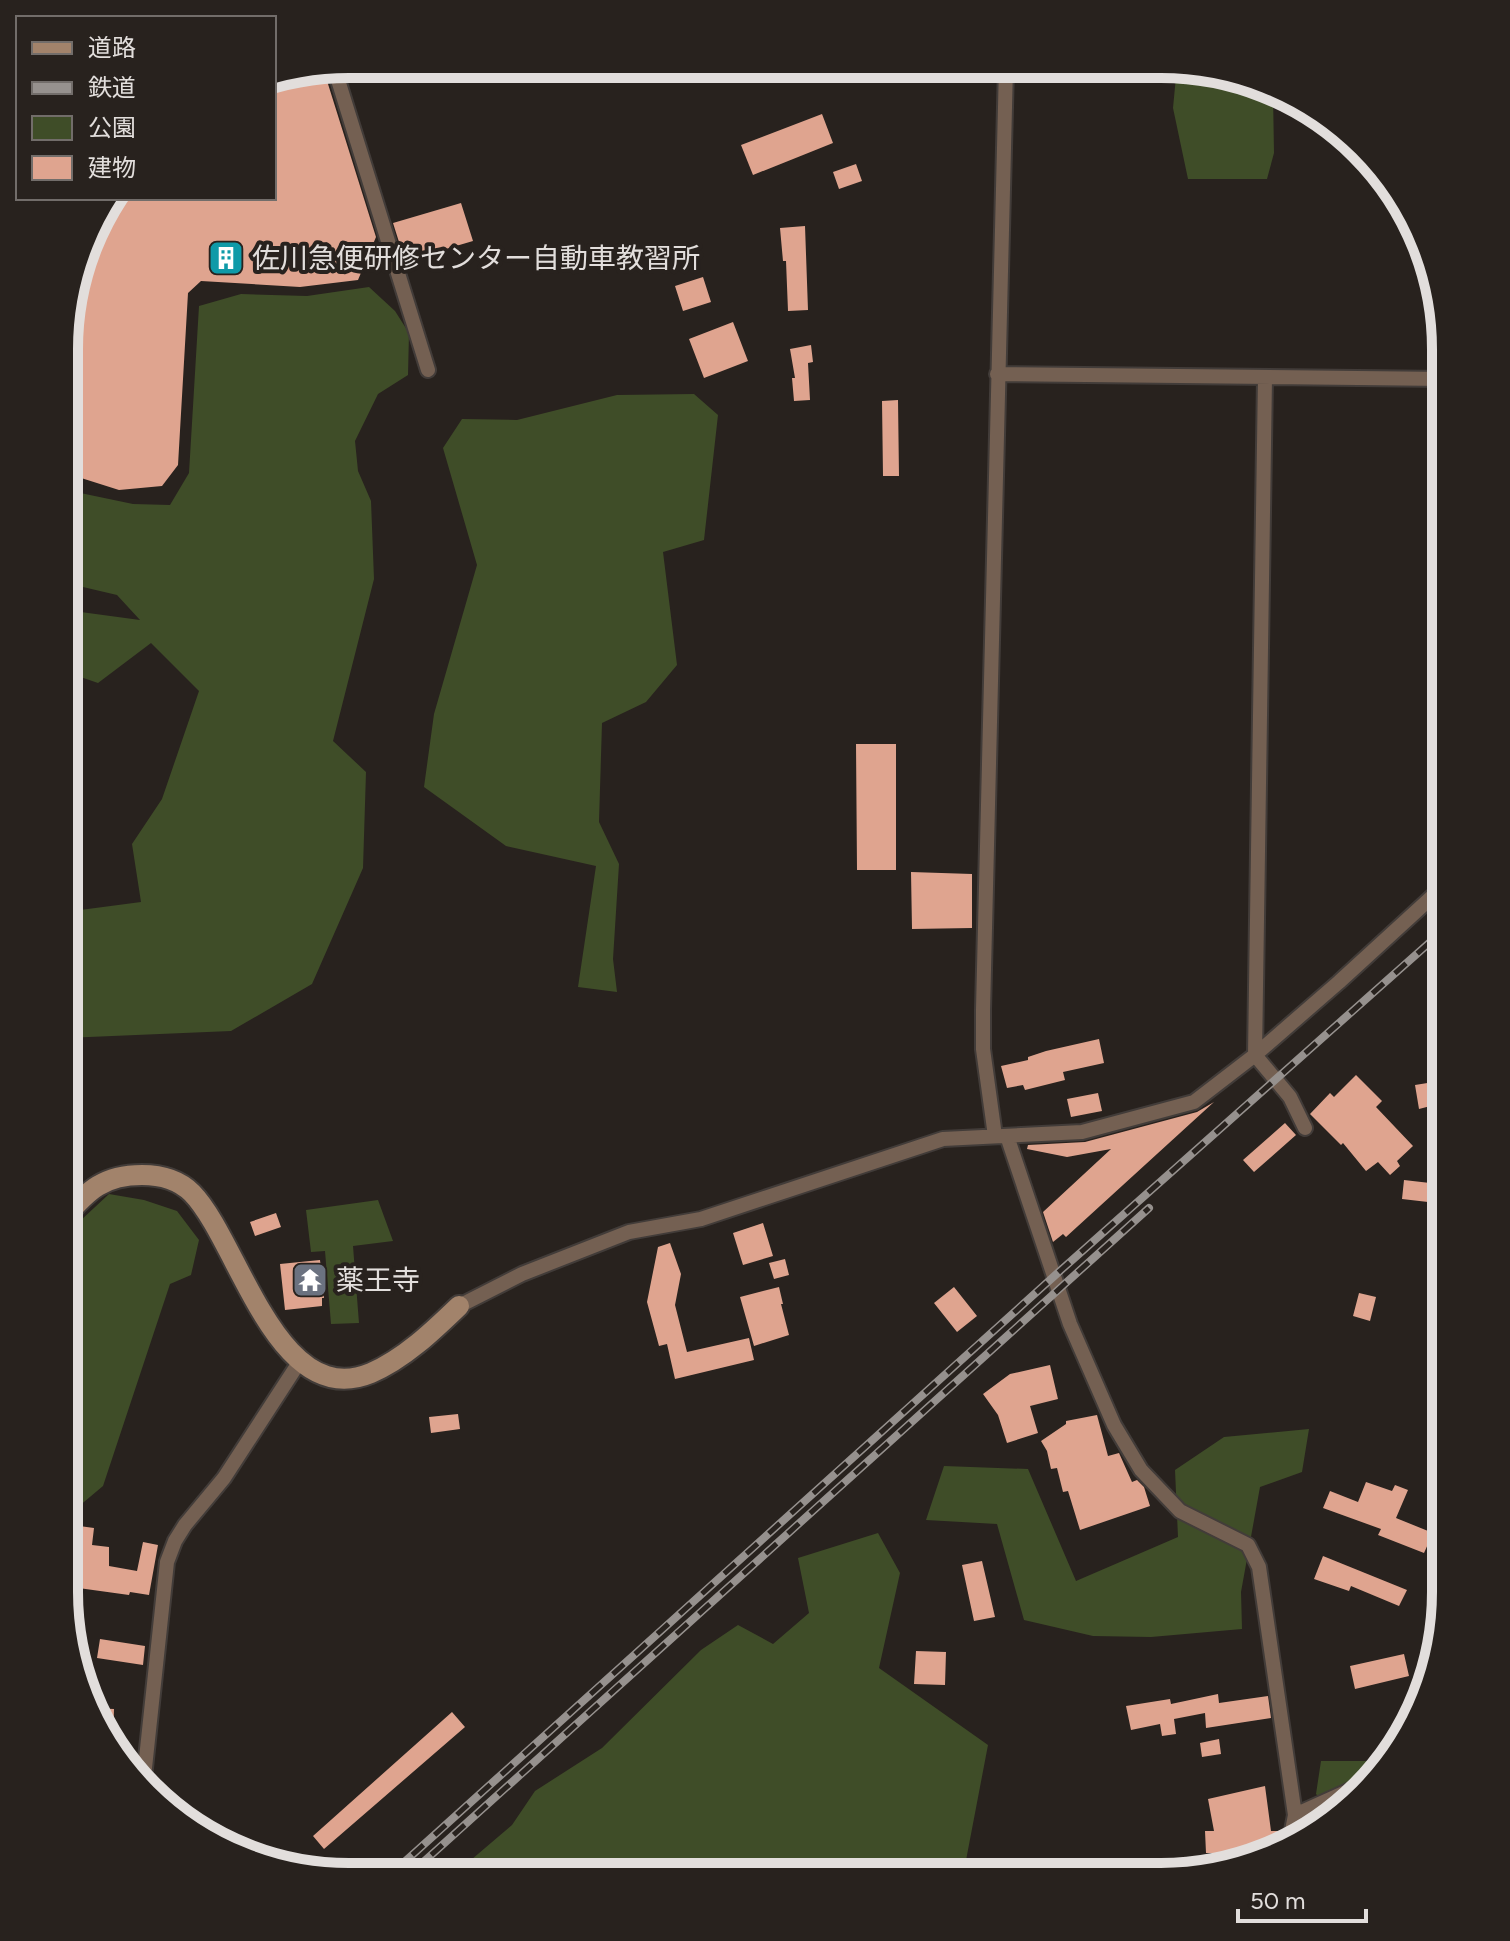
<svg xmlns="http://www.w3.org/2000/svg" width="1510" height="1941" viewBox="0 0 1510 1941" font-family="Figtree,'Noto Sans JP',sans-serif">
	<rect width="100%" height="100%" fill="#28221e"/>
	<path fill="#3f4d28" d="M1177 66 1199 67 1273 94 1274 153 1267 179H1188L1173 108Z
		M369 287 395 311 409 333 408 375 378 394 355 441 358 471 371 501 374 579 333 741 366 772 363 868 312 984 231 1031 65 1038V912L141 902 132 844 162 799 199 691 151 643 98 683 66 672V610L140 620 117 595 66 583V490L133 504 170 505 189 473 199 306 241 294 307 296Z
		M694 394 718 415 704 540 663 552 677 665 646 702 602 723 599 822 619 864 613 959 617 992 578 987 596 866 506 846 424 787 434 714 477 565 443 448 462 419 517 420 617 395Z
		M109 1194 144 1200 177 1211 199 1240 191 1275 170 1284 103 1486 78 1507H64L65 1235Z
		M378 1200 393 1241 353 1246 359 1323 331 1324 325 1251 311 1252 306 1210Z
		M1309 1429 1302 1472 1260 1487 1241 1592 1242 1629 1151 1637 1093 1636 1024 1620 997 1524 926 1520 944 1466 1028 1469 1076 1581 1178 1537 1175 1470 1224 1437Z
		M878 1533 900 1573 879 1668 988 1745 963 1876 458 1875V1871L512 1825 535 1791 602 1748 701 1650 738 1625 773 1644 809 1613 798 1558Z
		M1321 1761H1386L1330 1810 1316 1794Z"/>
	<path fill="#dfa48f" d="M323 68 376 237 358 280 300 287 201 281 188 293 178 465 162 486 119 490 78 477 66 464V311L102 207 109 198H274V76Z
		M822 114 833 143 753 175 741 145Z
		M856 164 862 181 839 189 833 172Z
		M461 203 473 241 405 261 393 223Z
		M805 226 808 310 788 311 786 261H783L780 228Z
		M703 277 711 302 683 311 675 286Z
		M733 322 748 361 704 378 689 339Z
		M811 345 813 362 808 363 810 400 794 401 792 378H795L790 349Z
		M898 400 899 476H883L882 401Z
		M856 744H896V870H857Z
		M911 872 972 874V928L912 929Z
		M1099 1039 1104 1063 1063 1072 1065 1080 1025 1090 1023 1085 1007 1088 1001 1066 1028 1060V1057L1046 1051Z
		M1356 1075 1382 1101 1376 1107 1413 1146 1397 1161 1400 1166 1390 1175 1378 1162 1366 1171 1343 1143 1341 1145 1310 1114 1330 1093 1334 1097Z
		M1446 1080V1102L1419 1109 1415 1085Z
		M1098 1093 1102 1111 1071 1117 1067 1099Z
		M1214 1102 1066 1237 1063 1234 1053 1242 1043 1212 1111 1149 1067 1157 1027 1149 1028 1145 1085 1142 1197 1112Z
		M1285 1123 1296 1135 1254 1172 1243 1160Z
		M1404 1180 1430 1183 1428 1202 1402 1199Z
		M276 1213 281 1227 255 1236 250 1222Z
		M763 1223 773 1256 743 1265 733 1233Z
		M670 1243 681 1274 675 1305 687 1352 749 1338 754 1360 675 1379 667 1344 659 1346 647 1302 658 1247Z
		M785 1259 789 1275 774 1279 769 1263Z
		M320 1260 324 1298H322V1306L285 1310 280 1264Z
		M779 1287 783 1304H781L789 1335 754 1346 740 1297Z
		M954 1287 977 1316 957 1332 934 1303Z
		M1359 1293 1376 1297 1370 1321 1353 1316Z
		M1050 1365 1058 1399 1030 1406 1038 1433 1007 1443 998 1415 983 1394 1010 1374Z
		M458 1414 460 1429 431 1433 429 1417Z
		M1097 1415 1108 1456 1119 1453 1132 1482 1137 1480 1144 1487 1150 1506 1080 1530 1068 1491 1063 1492 1057 1468 1051 1469 1047 1451 1041 1441 1066 1424V1421Z
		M1366 1482 1392 1491 1395 1485 1408 1490 1396 1518 1433 1533 1424 1553 1378 1535 1381 1529 1323 1508 1330 1491 1358 1502Z
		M72 1525 94 1528 92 1545 109 1547V1566L137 1571 143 1542 158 1545 149 1595 130 1592 129 1595 64 1586V1541L70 1542Z
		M1323 1556 1407 1590 1399 1606 1351 1586 1349 1591 1314 1579Z
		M982 1561 995 1617 974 1621 962 1565Z
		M100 1639 145 1646 143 1665 97 1658Z
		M916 1651 946 1652 945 1685 914 1684Z
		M1404 1654 1409 1676 1355 1689 1350 1666Z
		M1218 1694 1219 1703 1268 1696 1271 1718 1206 1728 1205 1713 1174 1719 1176 1734 1162 1736 1160 1724 1131 1730 1126 1706 1170 1699 1171 1704Z
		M91 1708 114 1709 113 1740 94 1719Z
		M452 1712 465 1727 324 1849 313 1836Z
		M1219 1739 1221 1754 1202 1757 1200 1743Z
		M1265 1786 1271 1831H1282L1280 1849 1256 1853H1206L1205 1831H1214L1208 1799Z"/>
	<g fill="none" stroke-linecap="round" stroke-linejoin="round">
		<defs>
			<path id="street" d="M334 67 428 370
				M997 374 1446 379
				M1265 377 1255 1055 1290 1097 1305 1128
				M995 1136 983 1049V1010L1006 66
				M1007 1136 1070 1324 1114 1425 1141 1470 1180 1511 1248 1545 1259 1567 1295 1815 1289 1846
				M459 1306 522 1274 629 1232 701 1219 943 1139 1082 1132 1194 1102 1255 1055 1339 982 1446 884
				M144 1777 167 1562 175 1541 185 1525 224 1478 300 1361
				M1295 1815 1355 1788"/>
			<path id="secondary" d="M65 1217C88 1190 104 1175 142 1175 160 1175 179 1180 192 1193 239 1241 277 1412 371 1373 404 1359 433 1331 459 1306"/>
		</defs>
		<use href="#street" stroke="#423c39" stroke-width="18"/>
		<use href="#secondary" stroke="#423c39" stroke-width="24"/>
		<use href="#street" stroke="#746052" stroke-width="14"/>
		<use href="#secondary" stroke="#a2836b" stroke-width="20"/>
		<defs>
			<path id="rail" d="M390 1875 1061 1270 1446 928
				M409 1875 1149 1208"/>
		</defs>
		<use href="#rail" stroke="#96918e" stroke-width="8"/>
		<use href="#rail" stroke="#28221e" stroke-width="5" stroke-dasharray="15" stroke-linecap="butt"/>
	</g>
	<defs>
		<symbol id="building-square" viewBox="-11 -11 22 22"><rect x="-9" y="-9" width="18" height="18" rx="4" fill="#0f9aa8" stroke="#28221e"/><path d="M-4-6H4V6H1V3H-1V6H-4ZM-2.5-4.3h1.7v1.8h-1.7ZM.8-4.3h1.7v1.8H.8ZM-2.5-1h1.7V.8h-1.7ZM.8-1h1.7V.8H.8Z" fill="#fff"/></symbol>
		<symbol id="temple-square" viewBox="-11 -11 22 22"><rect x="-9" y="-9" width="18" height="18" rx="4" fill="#6b7280" stroke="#28221e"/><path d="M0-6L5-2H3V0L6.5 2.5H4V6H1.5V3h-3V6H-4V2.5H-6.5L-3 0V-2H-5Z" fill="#fff"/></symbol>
	</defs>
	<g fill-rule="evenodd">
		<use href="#building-square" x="206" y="238" width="40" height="40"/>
		<use href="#temple-square" x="290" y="1260" width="40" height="40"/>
	</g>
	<g text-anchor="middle" stroke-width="8" stroke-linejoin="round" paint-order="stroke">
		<g font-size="28" fill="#e2dedc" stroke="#28221e" text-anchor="start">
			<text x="252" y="268">佐川急便研修センター自動車教習所</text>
			<text x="336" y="1290">薬王寺</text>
		</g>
	</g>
	<path d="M0 0H1510V1941H0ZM349 78H1161A271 271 0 0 1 1432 349V1592A271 271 0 0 1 1161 1863H349A271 271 0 0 1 78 1592V349A271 271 0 0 1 349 78Z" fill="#28221e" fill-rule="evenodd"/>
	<path fill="none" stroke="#e2dedc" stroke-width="10" d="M349 78H1161A271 271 0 0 1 1432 349V1592A271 271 0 0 1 1161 1863H349A271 271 0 0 1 78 1592V349A271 271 0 0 1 349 78Z"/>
	<rect x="16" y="16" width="260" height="184" fill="#28221e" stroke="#726d6a" stroke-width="2"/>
	<rect x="32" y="42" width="40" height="12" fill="#a2836b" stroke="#726d6a" stroke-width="2"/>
	<text x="88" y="56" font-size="24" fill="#e2dedc">道路</text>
	<rect x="32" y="82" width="40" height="12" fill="#96918e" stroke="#726d6a" stroke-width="2"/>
	<text x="88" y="96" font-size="24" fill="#e2dedc">鉄道</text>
	<rect x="32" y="116" width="40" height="24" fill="#3f4d28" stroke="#726d6a" stroke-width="2"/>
	<text x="88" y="136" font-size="24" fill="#e2dedc">公園</text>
	<rect x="32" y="156" width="40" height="24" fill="#dfa48f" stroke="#726d6a" stroke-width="2"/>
	<text x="88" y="176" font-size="24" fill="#e2dedc">建物</text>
	<path d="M1238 1909v12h128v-12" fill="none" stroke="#e2dedc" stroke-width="4"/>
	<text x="1250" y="1909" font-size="24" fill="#e2dedc" stroke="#28221e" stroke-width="6" paint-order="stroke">50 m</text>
</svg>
